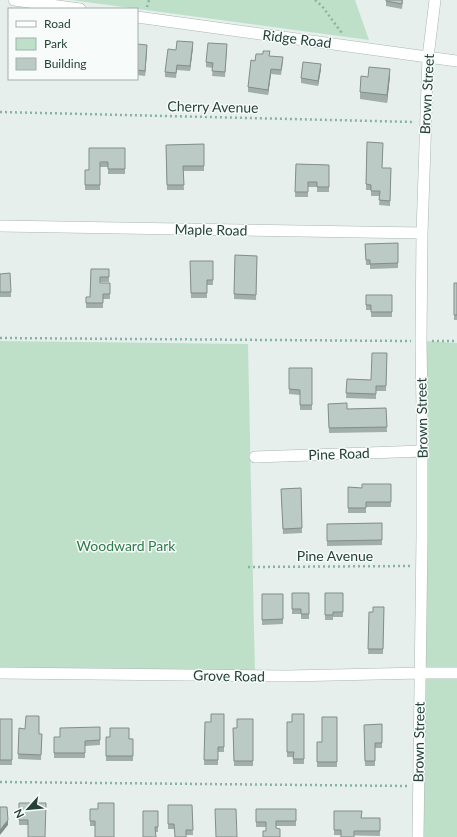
<svg xmlns="http://www.w3.org/2000/svg" width="457" height="837" viewBox="0 0 457 837" font-family="Lato,sans-serif">
	<rect width="100%" height="100%" fill="#e6efeb"/>
	<path fill="#bfe0c8" d="M71 0H355L369 40Z
		M0 341 248 344 255 675 0 671Z
		M426 341 457 343V837H420Z"/>
	<g fill="none" stroke-linecap="round" stroke-linejoin="round">
		<defs>
			<path id="street" d="M14 0 80 9
				M137 17 457 61
				M0 226 422 233
				M255 457 423 451
				M0 673 289 676 421 673H457
				M418 837 422 538V409L421 341 422 233 428 57 435 0"/>
		</defs>
		<use href="#street" stroke="#a8b8b2" stroke-width="12"/>
		<path stroke="#86b3a5" stroke-width="2.5" stroke-dasharray="2 3" stroke-linecap="butt" d="M315 0 322 6 341 32 342 35
			M147 7 149 0
			M0 112 415 122
			M0 338 411 341
			M432 341H457
			M248 567 411 566
			M0 782 408 786"/>
		<use href="#street" stroke="#fff" stroke-width="11"/>
	</g>
	<path fill="#a1aea9" d="M386 0H403L402 9 386 6Z
		M137 32 138 37 137 44 147 50 145 76 137 75Z
		M193 47 190 71 177 70 176 78 165 77V72L176 50Z
		M227 49 225 77 212 76 213 68 206 67V62Z
		M270 56 283 62 281 75 271 74 268 95 248 92V87L255 61Z
		M321 69 318 86 301 83V78Z
		M390 76 387 103 360 99V92L368 77Z
		M367 142 382 168H391L390 206 379 205 380 196H371V190H366Z
		M204 144V171H183L184 190H167L166 145Z
		M125 148V174H108V167H100V190H85V170H89Z
		M296 164 329 165V192H317V187H308V197H295Z
		M398 243V268L370 269V265H366L365 244Z
		M235 255 257 256 256 300 234 299Z
		M190 261H213V285H207V298H191Z
		M91 269H109V282H100V283H110V299H103V308H86V297H90Z
		M0 274 11 292V297H0Z
		M454 283H457V320H454Z
		M366 295H392V317H371V310H366Z
		M387 353 386 391H376V399L346 398 347 379 371 380Z
		M289 368H312V410H300V395L289 394Z
		M328 404 347 409 386 408 387 432 329 433Z
		M391 484V507H366V513H348V487L362 488Z
		M301 488 302 533 283 534 281 489Z
		M382 523V545L327 546V524Z
		M292 593H309V619H301V614H292Z
		M325 593H343V617H333V620H325Z
		M262 594H283V624L262 625Z
		M384 607 383 654H368L369 612H373Z
		M224 714V752H218V765H204L205 722H211Z
		M304 714V764H293V757H287V722H292Z
		M337 717V767H317V742H322Z
		M0 719H12V765H0Z
		M253 719V766H234L233 728H237Z
		M382 724V748H375V766H365L364 725Z
		M100 727V745L85 746V758H54V737H60Z
		M19 728 39 734H42L41 760 18 759Z
		M106 737 133 739V761H106Z
		M19 803H46L28 825H19Z
		M114 803 95 826H90V809H98Z
		M168 805H192L193 835H186L174 829H168Z
		M256 809H296V826H276L266 831V827H256Z
		M158 811V832H156L143 837Z
		M334 811 362 818H380V836L334 835Z"/>
	<path fill="#838d89" d="M193 42V47L190 71V66Z
		M147 45V50L145 76V71Z
		M321 64V69L318 86V81Z
		M271 69V74L268 95V90Z
		M390 69V76L387 103V95Z
		M8 820V825L0 835V830Z"/>
	<path fill="#bbcac4" stroke="#838d89" d="M386 0H402V4L386 1Z
		M177 41 193 42 190 66 177 65 176 73 165 72 168 49 176 50Z
		M208 43 227 44 225 72 212 71 213 63 206 62Z
		M137 44 147 45 145 71 137 70Z
		M263 51H270L269 56 283 57 281 70 271 69 268 90 248 87 251 60 255 61 256 54H263Z
		M303 62 321 64 318 81 301 78Z
		M369 67 390 69 387 95 360 92 361 76 368 77Z
		M367 142 383 143 382 168H391L390 201 379 200 380 191H371V185L366 184Z
		M204 144V166H183L184 185H167L166 145Z
		M89 148H125V169H108V162H100V185H85V170H89Z
		M296 164 329 165V187H317V182H308V192H295Z
		M398 243V263L370 264V260H366L365 244Z
		M235 255 257 256 256 295 234 294Z
		M190 261H213V280H207V293H191Z
		M91 269H109V277H100V283H110V294H103V303H86V297H90Z
		M10 273 11 292H0V274Z
		M454 283H457V315H454Z
		M366 295H392V312H371V305H366Z
		M372 353H387L386 386H376V394L346 393 347 379 371 380Z
		M289 368H312V405H300V390L289 389Z
		M347 403V409L386 408 387 427 329 428 328 404Z
		M362 484H391V502H366V508H348V487L362 488Z
		M301 488 302 528 283 529 281 489Z
		M382 523V540L327 541V524Z
		M292 593H309V614H301V609H292Z
		M325 593H343V612H333V615H325Z
		M262 594H283V619L262 620Z
		M373 607H384L383 649H368L369 612H373Z
		M211 714H224V747H218V760H204L205 722H211Z
		M292 714H304V759H293L294 752H287V722H292Z
		M26 716H39V734H42L41 755 18 754 19 728 25 729Z
		M322 717H337V762H317V742H322Z
		M0 719H12V760H0Z
		M237 719H253V761H234L233 728H237Z
		M382 724V743H375V761H365L364 725Z
		M100 727V740L85 741V753H54V737H60V728Z
		M110 728H129V739H133V756H106V737H110Z
		M19 803H46L45 837H28V820H19Z
		M98 803H114V837H95V821H90V809H98Z
		M168 805H192L193 830H186V837H175L174 824H168Z
		M0 807H7L8 820 0 830Z
		M215 809H236L237 837H216Z
		M256 809H296V821H276V828L280 829V837H263V831H266V822H256Z
		M143 811H158V827H155L156 837H143Z
		M334 811H362L361 818H380V831H354V837H341V830H334Z"/>
	<g text-anchor="middle" stroke-width="3" stroke-linejoin="round" paint-order="stroke">
		<g font-size="14" fill="#24423a" stroke="#f7fbf9">
			<text transform="translate(297 39) rotate(7)" y="5">Ridge Road</text>
			<text transform="translate(427 94) rotate(-87)" y="5">Brown Street</text>
			<text transform="translate(213 107) rotate(1)" y="5">Cherry Avenue</text>
			<text transform="translate(211 230) rotate(1)" y="5">Maple Road</text>
			<text transform="translate(422 418) rotate(-91)" y="5">Brown Street</text>
			<text transform="translate(339 454) rotate(-2)" y="5">Pine Road</text>
			<text x="335" y="561">Pine Avenue</text>
			<text transform="translate(229 676) rotate(1)" y="5">Grove Road</text>
			<text transform="translate(419 742) rotate(-89)" y="5">Brown Street</text>
		</g>
		<g font-size="14" fill="#2d7a4b" stroke="#f7fbf9">
			<text x="126" y="551">Woodward Park</text>
		</g>
	</g>
	<rect x="8" y="8" width="130" height="72" fill="#f7fbf9" stroke="#a3b1ad"/>
	<rect x="16" y="21" width="20" height="6" fill="#ffffff" stroke="#a3b1ad"/>
	<text x="44" y="28" font-size="12" fill="#24423a">Road</text>
	<rect x="16" y="38" width="20" height="12" fill="#bfe0c8" stroke="#a3b1ad"/>
	<text x="44" y="48" font-size="12" fill="#24423a">Park</text>
	<rect x="16" y="58" width="20" height="12" fill="#bbcac4" stroke="#a3b1ad"/>
	<text x="44" y="68" font-size="12" fill="#24423a">Building</text>
	<g transform="translate(28 809) rotate(243)" stroke="#f7fbf9" stroke-width="3" paint-order="stroke">
	<path d="M0-3L7 15L0 10L-7 15Z" fill="#24423a"/>
	<text y="-6" font-size="11" font-weight="bold" text-anchor="middle" fill="#24423a">N</text>
	</g>
</svg>
